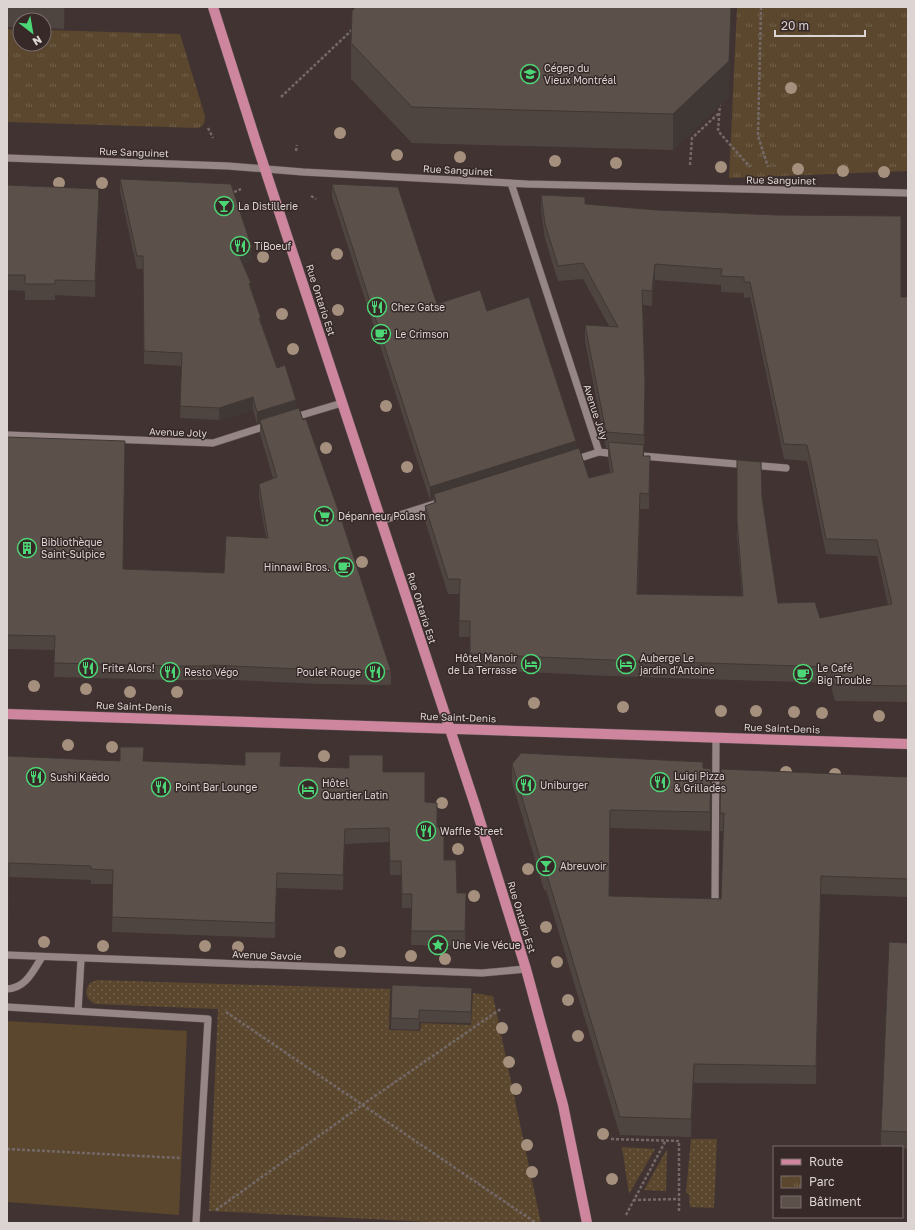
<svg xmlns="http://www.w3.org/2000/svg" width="915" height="1230" viewBox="0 0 915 1230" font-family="'Golos Text',sans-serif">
	<defs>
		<pattern id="grass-dots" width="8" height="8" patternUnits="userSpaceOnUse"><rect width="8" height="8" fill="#5a472e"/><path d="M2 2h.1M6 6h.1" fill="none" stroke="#71614b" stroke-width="1.8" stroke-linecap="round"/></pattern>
		<pattern id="park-tufts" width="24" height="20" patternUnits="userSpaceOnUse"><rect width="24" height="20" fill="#5a472e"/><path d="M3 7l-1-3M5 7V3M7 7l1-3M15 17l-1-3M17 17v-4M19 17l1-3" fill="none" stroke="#71614b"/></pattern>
	</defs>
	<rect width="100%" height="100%" fill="#403332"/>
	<path fill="url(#grass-dots)" d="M97 980 390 989 389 1030 420 1031 421 1023 471 1025 473 993 493 996 541 1223H450L209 1211 218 1009 95 1004C85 998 84 992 90 983Z
		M691 1139H717L714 1208 690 1207 689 1194 686 1193Z
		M622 1147 655 1149 629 1194Z
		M667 1149 666 1191 644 1190Z"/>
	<path fill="url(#park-tufts)" d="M736 7H908V171L729 178 737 8Z
		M7 29 20 30V44H44V30L180 34 205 116C205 122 204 126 198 128L7 122Z"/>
	<path fill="#5a472e" d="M7 1021 187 1031 179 1215 7 1202Z"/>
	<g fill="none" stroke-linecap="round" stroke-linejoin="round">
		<defs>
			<path id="minor" d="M7 158 228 166 303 172 527 184 908 193
				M511 183 599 452
				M292 418 342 403
				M7 435 213 443 269 425
				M642 456 786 468
				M574 460 599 452 616 454
				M381 521 434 504
				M715 904 716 738
				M7 955 482 973 526 969
				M7 989C26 988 33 971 42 957
				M7 1007 208 1019 196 1223
				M78 1011 81 959"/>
			<path id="major" d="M213 7 257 145 475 805 526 969 563 1105 587 1223
				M7 714 908 744"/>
		</defs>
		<use href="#minor" stroke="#5d5252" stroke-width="8"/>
		<use href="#major" stroke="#5d5252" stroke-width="11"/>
		<path stroke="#746968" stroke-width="2.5" stroke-dasharray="3 2" stroke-linecap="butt" d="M761 7 758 136 768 167
			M281 97 353 29
			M720 103 718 131 750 167
			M208 128 213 138
			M296 151 297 145
			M690 165 692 138 719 113
			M234 192 241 189
			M311 196 316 199
			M226 1012 536 1223
			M611 1139 679 1141V1213
			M7 1149 180 1158
			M633 1200 679 1199
			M216 1210 362 1105 502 1008
			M626 1215 666 1140"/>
		<use href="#minor" stroke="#968685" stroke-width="7"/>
		<use href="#major" stroke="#ce869f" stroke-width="10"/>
	</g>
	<g fill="#a5907e">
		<circle cx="791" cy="88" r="6"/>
		<circle cx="340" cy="133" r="6"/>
		<circle cx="397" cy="155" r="6"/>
		<circle cx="460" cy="157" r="6"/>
		<circle cx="555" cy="161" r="6"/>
		<circle cx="616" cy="163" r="6"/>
		<circle cx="721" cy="167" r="6"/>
		<circle cx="798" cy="169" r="6"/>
		<circle cx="843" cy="171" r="6"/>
		<circle cx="884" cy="172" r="6"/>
		<circle cx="59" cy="183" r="6"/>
		<circle cx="102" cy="183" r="6"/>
		<circle cx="337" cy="254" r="6"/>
		<circle cx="263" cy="257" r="6"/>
		<circle cx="338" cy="310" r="6"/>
		<circle cx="282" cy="314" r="6"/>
		<circle cx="293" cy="349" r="6"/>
		<circle cx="386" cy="406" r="6"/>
		<circle cx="326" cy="448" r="6"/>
		<circle cx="407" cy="467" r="6"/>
		<circle cx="362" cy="562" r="6"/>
		<circle cx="34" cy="686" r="6"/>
		<circle cx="86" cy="689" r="6"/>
		<circle cx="130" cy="692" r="6"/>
		<circle cx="177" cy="692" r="6"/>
		<circle cx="534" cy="703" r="6"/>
		<circle cx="623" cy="707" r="6"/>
		<circle cx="721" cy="711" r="6"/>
		<circle cx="756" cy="711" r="6"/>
		<circle cx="794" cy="712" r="6"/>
		<circle cx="822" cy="713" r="6"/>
		<circle cx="879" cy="716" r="6"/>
		<circle cx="68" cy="745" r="6"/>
		<circle cx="112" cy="747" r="6"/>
		<circle cx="324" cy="756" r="6"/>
		<circle cx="786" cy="772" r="6"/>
		<circle cx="835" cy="774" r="6"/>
		<circle cx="442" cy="803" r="6"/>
		<circle cx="458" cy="849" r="6"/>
		<circle cx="528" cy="869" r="6"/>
		<circle cx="474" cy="896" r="6"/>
		<circle cx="546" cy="927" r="6"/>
		<circle cx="44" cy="942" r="6"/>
		<circle cx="103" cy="946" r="6"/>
		<circle cx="205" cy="946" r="6"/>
		<circle cx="238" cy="947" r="6"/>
		<circle cx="340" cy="952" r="6"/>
		<circle cx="411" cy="956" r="6"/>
		<circle cx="445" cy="959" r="6"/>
		<circle cx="557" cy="962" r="6"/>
		<circle cx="568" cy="1000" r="6"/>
		<circle cx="502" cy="1028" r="6"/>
		<circle cx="578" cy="1036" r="6"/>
		<circle cx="509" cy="1062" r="6"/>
		<circle cx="516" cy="1089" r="6"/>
		<circle cx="603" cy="1134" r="6"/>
		<circle cx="527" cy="1145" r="6"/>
		<circle cx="532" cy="1172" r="6"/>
		<circle cx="612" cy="1179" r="6"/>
	</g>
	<path fill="#4f4540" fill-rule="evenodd" d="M7 7H65L64 29 44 28V20H20V28L7 27Z
		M351 43 729 97 673 150 412 143 351 79Z
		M120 179 252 261 242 264 251 287 261 322 277 368 296 409 303 420 391 671V685L321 684 211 679V680H175L54 677 55 650 7 649V437L123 569 224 573 266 537 259 498V484L273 478 260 434V423L257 424 253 410 219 420 180 418 182 366 144 364 143 269H137L120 191Z
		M332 184 437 304 487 311 576 449 589 478 610 472 608 458V448H606L585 341V325L609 326 583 279 558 281 545 239 541 210V195L585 204 901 297H908V702L835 701 830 683 609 676 470 669V637H459V594H448L425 521V506L434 503V499L430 500 332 197ZM655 280 721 285V292L744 293V298L750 297 784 459 807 461 812 484 826 554 877 556 888 605 820 618 778 603 762 497 737 460V536L742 596 638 594 640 509H649L650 472 644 456 645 398 643 305 652 306Z
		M7 185 99 205 95 297 55 295V300H25V291L7 290Z
		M7 756 120 761 281 766 383 772 425 802 437 827 444 860 457 893H466L465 946 411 945 412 908H402L401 875H390L389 842 345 844 343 890 277 888 275 938 112 932 113 884H91V880L9 877 8 927H7Z
		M512 764 711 769 710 831 610 828 609 896 721 899 723 831H720L721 769 907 777 908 775V897L821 894 816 1084 694 1083 691 1137 620 1135 546 890H544L512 782Z
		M908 943V1149L902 1148V1147H881V1131Z
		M392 985 472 999 471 1023 419 1022V1030L391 1029Z"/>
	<path fill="#403834" d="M64 7H65L64 29Z
		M731 7H732L729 97 673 150V114Z
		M99 189V205L95 297V281Z
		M252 248V261L238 265V253Z
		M655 264V280L652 306V291Z
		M645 382V398L644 451V435Z
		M253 397V410L219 420V408Z
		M296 400V412L260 420V423L257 424V412Z
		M576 441V454L434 494V499L430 500V487Z
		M650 456V472L649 509V494Z
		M640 493V509L637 609V594Z
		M610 810V828L609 914V896Z
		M345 829V844L343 890V875Z
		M277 873V888L275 938V923Z
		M821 876V894L816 1084V1066Z
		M472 988V999L471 1023V1012Z
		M694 1064V1083L691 1137V1119Z"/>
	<path fill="#5c504a" stroke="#403834" d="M356 7H731L729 61 673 114 412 107 351 43 352 11Z
		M120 179 231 184 252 248 238 253 251 283 249 284 261 318H259L277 368 285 365 296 400 257 412 253 397 219 408 180 406 182 353 144 351 143 256H137Z
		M332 184 398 187 437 304 480 290 487 311 529 297 576 441 430 487Z
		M7 185 99 189 95 281 55 280V284H25V275H7Z
		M541 195 585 197V204L657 210 777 215 901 216V297H908V686L835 685 830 667 609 660 470 654V621H459L460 579H448L425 506 436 502 434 494 579 448 589 478 613 472 608 442 644 445 643 456H650L649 494 640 493 637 594 743 596 737 520V460L761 462 762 497 778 603 815 602 820 618 892 604 877 540 826 539 812 468 807 445 784 444 750 282H744V277L721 276 722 269 655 264 652 291 642 290 645 382 644 435 606 432 585 325 618 327 583 263 558 266 545 224Z
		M299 408 303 420 306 419 340 515 391 671 321 670 211 665V666H175L54 663 55 636 7 635V437L125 441 123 569 224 573 226 536 268 538 259 484 277 477 260 420Z
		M120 747H144L143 761 245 765V752H281L280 766 349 768V755H383V772H425V802L437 803V827H444V860H456L457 893H466L465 931H411L412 894H402L401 861H390L389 828 345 829 343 875 277 873 275 923 112 917 113 870 91 869V866L9 863 8 912H7V756L120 761Z
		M521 753 703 762V768L711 769 710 812 610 810 609 896 721 899 724 813H720L721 769 907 777V775H908V879L821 876 816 1066 694 1064 691 1119 620 1117 546 872H544L512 764Z
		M889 942 908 943V1132L881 1131Z
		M392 985 472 988 471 1012 419 1010V1019L391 1018Z"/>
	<defs>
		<symbol id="university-ring" viewBox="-11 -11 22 22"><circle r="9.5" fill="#362928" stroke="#4dd676" stroke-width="1.5"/><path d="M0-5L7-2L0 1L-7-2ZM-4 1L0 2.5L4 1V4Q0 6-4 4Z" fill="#4dd676"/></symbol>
		<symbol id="bar-ring" viewBox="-11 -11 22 22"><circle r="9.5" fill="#362928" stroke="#4dd676" stroke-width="1.5"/><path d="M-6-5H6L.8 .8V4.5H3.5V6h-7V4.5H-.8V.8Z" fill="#4dd676"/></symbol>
		<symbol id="restaurant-ring" viewBox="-11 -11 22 22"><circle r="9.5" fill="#362928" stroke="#4dd676" stroke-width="1.5"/><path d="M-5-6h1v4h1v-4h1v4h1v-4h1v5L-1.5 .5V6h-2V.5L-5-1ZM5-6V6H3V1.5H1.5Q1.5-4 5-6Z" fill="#4dd676"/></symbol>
		<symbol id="cafe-ring" viewBox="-11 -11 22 22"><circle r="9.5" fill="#362928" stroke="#4dd676" stroke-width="1.5"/><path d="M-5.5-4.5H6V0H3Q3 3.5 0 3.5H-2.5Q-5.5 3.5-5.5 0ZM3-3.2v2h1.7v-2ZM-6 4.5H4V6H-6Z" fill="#4dd676"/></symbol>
		<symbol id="supermarket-ring" viewBox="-11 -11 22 22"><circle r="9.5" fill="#362928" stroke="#4dd676" stroke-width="1.5"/><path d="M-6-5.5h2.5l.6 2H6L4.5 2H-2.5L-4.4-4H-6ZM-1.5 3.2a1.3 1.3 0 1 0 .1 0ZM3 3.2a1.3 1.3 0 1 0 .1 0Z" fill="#4dd676"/></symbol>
		<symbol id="building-ring" viewBox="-11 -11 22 22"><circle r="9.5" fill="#362928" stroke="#4dd676" stroke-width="1.5"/><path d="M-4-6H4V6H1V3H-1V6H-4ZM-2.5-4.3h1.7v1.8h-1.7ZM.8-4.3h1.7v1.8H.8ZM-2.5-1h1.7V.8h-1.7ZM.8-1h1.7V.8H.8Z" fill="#4dd676"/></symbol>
		<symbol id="hotel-ring" viewBox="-11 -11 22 22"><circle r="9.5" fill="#362928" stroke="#4dd676" stroke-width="1.5"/><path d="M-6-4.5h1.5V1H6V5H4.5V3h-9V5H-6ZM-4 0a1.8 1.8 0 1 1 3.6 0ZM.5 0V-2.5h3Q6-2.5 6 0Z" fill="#4dd676"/></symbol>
		<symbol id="sight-ring" viewBox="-11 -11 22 22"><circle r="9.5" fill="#362928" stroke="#4dd676" stroke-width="1.5"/><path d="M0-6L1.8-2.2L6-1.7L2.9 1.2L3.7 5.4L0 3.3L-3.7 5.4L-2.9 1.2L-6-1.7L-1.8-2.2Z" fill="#4dd676"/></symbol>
	</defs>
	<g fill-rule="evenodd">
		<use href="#university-ring" x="519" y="63" width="22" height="22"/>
		<use href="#bar-ring" x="213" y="195" width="22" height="22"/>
		<use href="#restaurant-ring" x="229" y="235" width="22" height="22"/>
		<use href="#restaurant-ring" x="366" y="296" width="22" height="22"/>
		<use href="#cafe-ring" x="370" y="323" width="22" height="22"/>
		<use href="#supermarket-ring" x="313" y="505" width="22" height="22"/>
		<use href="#building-ring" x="16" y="537" width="22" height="22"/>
		<use href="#cafe-ring" x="333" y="556" width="22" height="22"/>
		<use href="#hotel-ring" x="520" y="653" width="22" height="22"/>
		<use href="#hotel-ring" x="615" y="653" width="22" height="22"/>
		<use href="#restaurant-ring" x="77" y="657" width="22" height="22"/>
		<use href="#restaurant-ring" x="159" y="661" width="22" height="22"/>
		<use href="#restaurant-ring" x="364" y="661" width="22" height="22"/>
		<use href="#cafe-ring" x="792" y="663" width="22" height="22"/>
		<use href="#restaurant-ring" x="25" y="766" width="22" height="22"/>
		<use href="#restaurant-ring" x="649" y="771" width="22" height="22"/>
		<use href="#restaurant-ring" x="515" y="774" width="22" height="22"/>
		<use href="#restaurant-ring" x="150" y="776" width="22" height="22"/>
		<use href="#hotel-ring" x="297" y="778" width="22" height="22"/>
		<use href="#restaurant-ring" x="415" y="820" width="22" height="22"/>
		<use href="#bar-ring" x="535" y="855" width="22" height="22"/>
		<use href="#sight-ring" x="427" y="934" width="22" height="22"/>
	</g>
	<g text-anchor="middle" stroke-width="3" stroke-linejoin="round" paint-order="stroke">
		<g font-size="10" fill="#dcd4d3" stroke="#362928" text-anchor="start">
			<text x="544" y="72">Cégep du<tspan x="544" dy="12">Vieux Montréal</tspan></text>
			<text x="238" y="210">La Distillerie</text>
			<text x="254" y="250">TiBoeuf</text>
			<text x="391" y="311">Chez Gatse</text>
			<text x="395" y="338">Le Crimson</text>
			<text x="338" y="520">Dépanneur Polash</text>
			<text x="41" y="546">Bibliothèque<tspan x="41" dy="12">Saint-Sulpice</tspan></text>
			<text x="330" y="571" text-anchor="end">Hinnawi Bros.</text>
			<text x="517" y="662" text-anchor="end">Hôtel Manoir<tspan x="517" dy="12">de La Terrasse</tspan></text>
			<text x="640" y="662">Auberge Le<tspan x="640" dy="12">jardin d'Antoine</tspan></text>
			<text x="102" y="672">Frite Alors!</text>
			<text x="817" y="672">Le Café<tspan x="817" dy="12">Big Trouble</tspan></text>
			<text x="184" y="676">Resto Végo</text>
			<text x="361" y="676" text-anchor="end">Poulet Rouge</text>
			<text x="674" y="780">Luigi Pizza<tspan x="674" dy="12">&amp; Grillades</tspan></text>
			<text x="50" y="781">Sushi Kaëdo</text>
			<text x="322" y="787">Hôtel<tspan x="322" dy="12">Quartier Latin</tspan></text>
			<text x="540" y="789">Uniburger</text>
			<text x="175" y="791">Point Bar Lounge</text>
			<text x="440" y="835">Waffle Street</text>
			<text x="560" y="870">Abreuvoir</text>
			<text x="452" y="949">Une Vie Vécue</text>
		</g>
		<g font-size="10" fill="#dcd4d3" stroke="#362928">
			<text transform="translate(134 152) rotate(2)" y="4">Rue Sanguinet</text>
			<text transform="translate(458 170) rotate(3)" y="4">Rue Sanguinet</text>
			<text transform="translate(781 180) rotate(1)" y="4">Rue Sanguinet</text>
			<text transform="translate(321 300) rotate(72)" y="4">Rue Ontario Est</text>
			<text transform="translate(596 412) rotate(72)" y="4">Avenue Joly</text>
			<text transform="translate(178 432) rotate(2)" y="4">Avenue Joly</text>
			<text transform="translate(422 608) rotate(72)" y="4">Rue Ontario Est</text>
			<text transform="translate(134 706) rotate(2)" y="4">Rue Saint-Denis</text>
			<text transform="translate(458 717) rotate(2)" y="4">Rue Saint-Denis</text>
			<text transform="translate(782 728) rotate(2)" y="4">Rue Saint-Denis</text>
			<text transform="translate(522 917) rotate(73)" y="4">Rue Ontario Est</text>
			<text transform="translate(267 955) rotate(2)" y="4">Avenue Savoie</text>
		</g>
	</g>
	<rect width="915" height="1230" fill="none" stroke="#dcd4d3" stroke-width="16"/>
	<rect x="773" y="1146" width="130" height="72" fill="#362928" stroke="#786d6c"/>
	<rect x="781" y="1159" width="20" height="6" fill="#ce869f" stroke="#786d6c"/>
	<text x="809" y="1166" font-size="12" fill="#dcd4d3">Route</text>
	<rect x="781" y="1176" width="20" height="12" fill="url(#park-tufts)" stroke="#786d6c"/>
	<text x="809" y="1186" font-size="12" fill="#dcd4d3">Parc</text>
	<rect x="781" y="1196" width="20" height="12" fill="#5c504a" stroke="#786d6c"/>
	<text x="809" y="1206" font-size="12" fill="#dcd4d3">Bâtiment</text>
	<g transform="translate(32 32) rotate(149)"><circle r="19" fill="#362928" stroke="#786d6c"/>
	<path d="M0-3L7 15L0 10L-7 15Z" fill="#4dd676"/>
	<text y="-6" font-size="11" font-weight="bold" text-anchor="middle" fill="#dcd4d3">N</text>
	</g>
	<path d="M775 30v6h90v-6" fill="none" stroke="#dcd4d3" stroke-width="2"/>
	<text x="781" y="30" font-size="12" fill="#dcd4d3" stroke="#362928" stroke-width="3" paint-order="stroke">20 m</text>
</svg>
